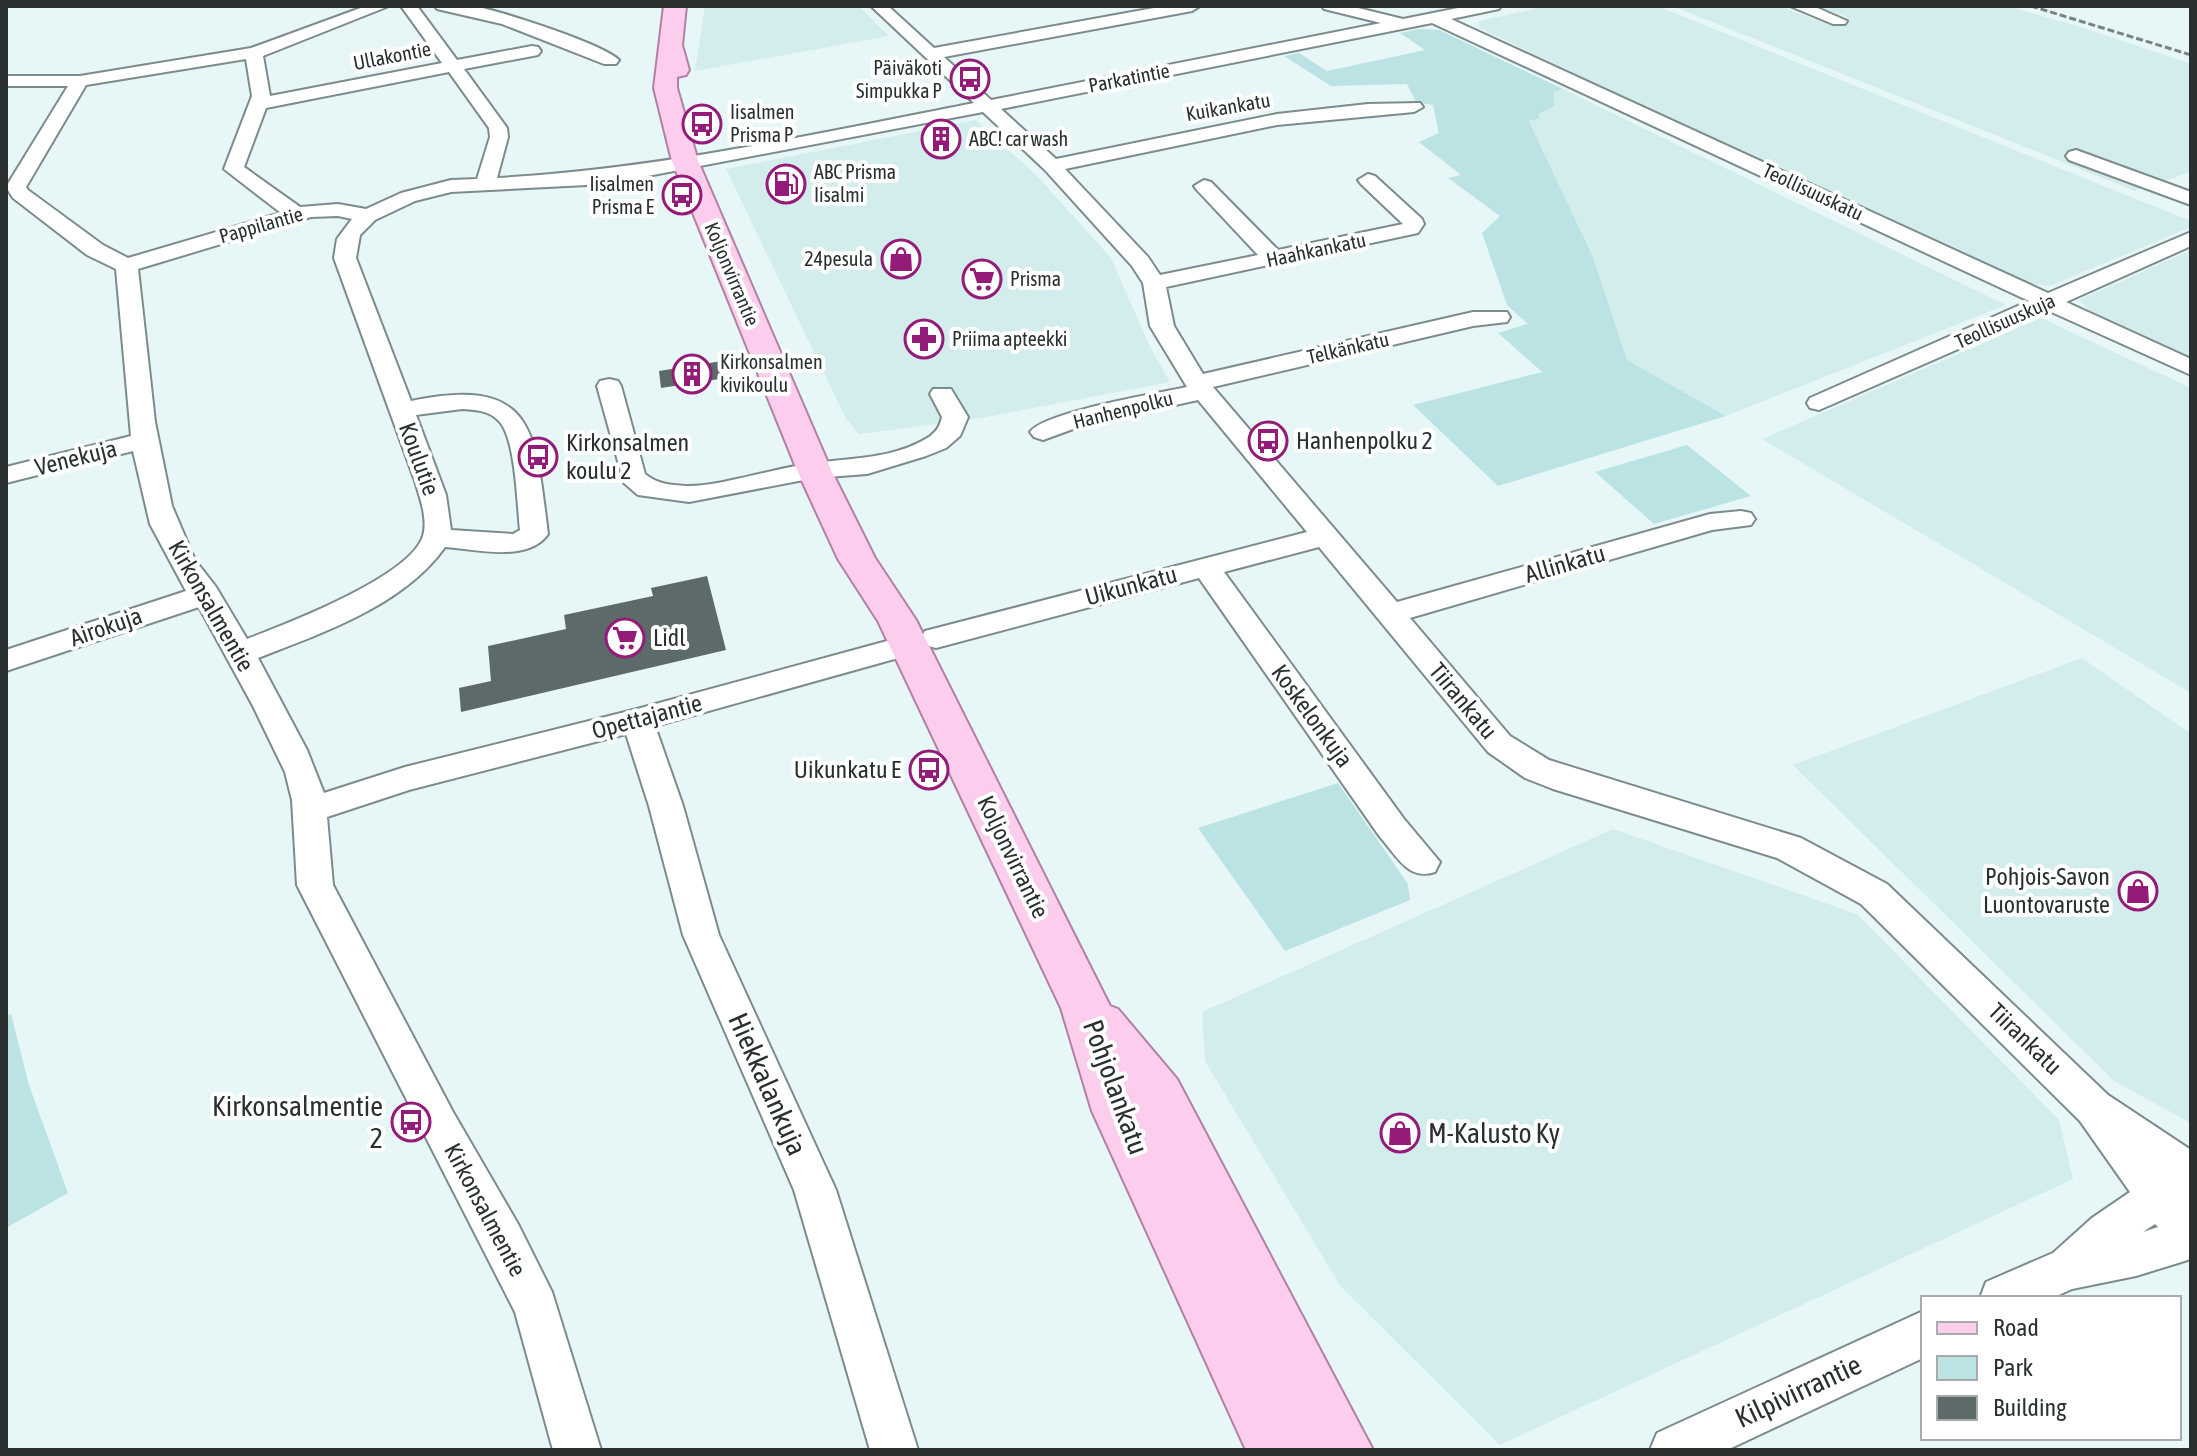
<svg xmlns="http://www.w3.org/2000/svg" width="2197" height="1456" viewBox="0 0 2197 1456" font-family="'Asap Condensed',sans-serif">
	<rect width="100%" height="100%" fill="#e7f7f7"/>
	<path fill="#d3eded" d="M705 6H859L889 36 695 71Z
		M1548 6H1657L2191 221V227L2050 286 2019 282 1479 28V21Z
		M1672 6H1779L1824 23 1847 17 1817 6H2007L2081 27 2191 64V172L2135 191Z
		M1563 89 2006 305 1726 416 1627 360 1593 257 1519 99Z
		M976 120 1039 178 1111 258 1151 349 1170 382 976 419 859 434 846 419 726 169Z
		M2191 250V359L2091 312 2079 300Z
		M2041 318 2191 388V693L1762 439Z
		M2082 658 2191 734V1123L2114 1081 1793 765Z
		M1613 829 1857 914 2059 1120 2073 1179 1500 1445 1341 1287 1205 1061 1202 1012Z"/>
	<path fill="#bbe3e4" d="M1419 29 1439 30 1563 89 1553 92 1555 106 1538 114 1540 118 1529 121 1593 257 1627 360 1726 416 1498 486 1413 405 1542 372 1498 333 1528 324 1507 305 1482 233 1500 216 1448 178 1461 175 1419 142 1439 133 1433 105 1416 102 1407 84 1331 86 1284 56 1299 53 1327 71 1425 50 1400 33Z
		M1687 445 1751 496 1654 524 1595 472Z
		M1338 783 1408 884 1410 900 1285 951 1198 828Z
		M11 1014 29 1085 68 1193 6 1228V1016Z"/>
	<path fill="#5c6a6a" d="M722 361 726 378 661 388 659 371Z
		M707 576 726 650 461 712 459 688 491 681 488 646 566 629 564 615 653 596 651 588Z"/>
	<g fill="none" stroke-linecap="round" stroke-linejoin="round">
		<defs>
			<path id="minor" d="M366 6H389L263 56 270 96 442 63 401 6H417L457 60 532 46 538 47 541 51 538 55 464 69 507 128 508 137 497 178C658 169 816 134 974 103L871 6H888L934 48 1165 6H1200L1192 11 944 57 991 100 1381 23 1324 9 1322 6H1350L1403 19 1468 6H1501L1499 9 1451 19 2048 293 2191 232V246L2066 302 2191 359V375L2047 310 1819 410 1810 408 1807 403 1810 398 2029 301 1432 23 1001 109 1056 159 1277 114 1368 104 1420 103 1423 107 1414 112 1277 125 1065 169 1148 257 1160 275 1258 255 1197 190 1194 186 1204 180 1211 182 1278 250 1403 224 1361 184 1358 180 1368 174 1375 176 1422 219 1424 224 1418 233 1166 287 1174 326 1203 374 1473 312H1507L1510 317 1507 322 1473 326 1213 387 1397 602 1710 514 1741 511 1751 513 1755 519 1751 525 1712 530 1410 618 1510 736 1549 760 1801 838 1887 884 2108 1095 2191 1150V1259L2136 1276 2072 1289 2052 1298H1980L1986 1282 2053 1253 2092 1218 2130 1192 2080 1121 1861 904 1777 858 1553 789 1525 778 1488 752 1319 547 1224 572 1404 819 1440 862 1435 872C1408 881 1397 856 1380 837L1199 578 936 648 925 645 921 638 925 631 1307 532 1198 400 1084 425 1043 440 1034 437 1030 432C1044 412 1159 393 1187 387L1150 326 1143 283 1132 266 1045 170 983 112 606 184 451 192 415 201 375 220 360 235 356 258 411 401C536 375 535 432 548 534 528 563 475 549 445 547 403 606 322 633 258 658L307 750 324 793 405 767 637 709 887 641 898 644 902 651 898 658 655 726 683 806 719 935 836 1190 918 1450H870L794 1190 683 935 649 806 626 734 409 790 327 817 333 885 453 1112 518 1224 552 1292 601 1450H553L515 1312 297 885 292 800 285 772 253 706 199 607 6 671V650L186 591 150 524 133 451 6 483V467L131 436 116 269 87 255 13 198 6 187 68 86H6V76H80L251 48ZM246 59 252 96 224 169 281 213 128 258 103 245 28 190 26 187 86 85ZM449 72 489 128 490 137 477 179 451 180 401 193 366 209 338 204 300 207 244 167 266 108ZM338 216 352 219 337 239 334 258 415 481C420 498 428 519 423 536 410 577 286 624 247 639L216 587 195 560 172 506 155 422 138 269 311 217ZM462 409C475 410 488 410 498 420 516 436 517 505 520 530L513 534 451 530 446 495 416 415ZM2155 1224 2158 1227 2143 1232Z
				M435 6C447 6 460 5 473 6 498 10 603 44 619 60L616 64H604L502 24 437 9Z
				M1790 6H1813L1847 21 1845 24H1833Z
				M2076 150 2191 192V205L2069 160 2066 156 2069 152Z
				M609 379 618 381 621 386 645 474C657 484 671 485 686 486 715 487 766 471 796 466 840 457 890 462 929 437 937 431 940 426 942 417L930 394 933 389H951L968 417 960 436 946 448 926 456 867 474 814 478 689 502 638 495 624 483 597 386 600 381Z
				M1923 1311V1358L1727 1450H1650L1657 1433Z"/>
			<path id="major" d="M664 6H686L682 45 689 70 686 75 677 77V88L698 161 831 470 875 558 916 620 1110 1006 1118 1009 1177 1079 1373 1450H1246L1092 1111 1061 1008 878 621 838 559 797 470 672 161 654 88Z"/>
		</defs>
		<use href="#minor" stroke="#7c8b8b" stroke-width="4"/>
		<use href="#major" stroke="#b180a2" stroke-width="4"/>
		<use href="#minor" fill="#fff" fill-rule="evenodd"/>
		<use href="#major" fill="#fccdec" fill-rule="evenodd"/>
		<path stroke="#788383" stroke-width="3" stroke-dasharray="7 3" stroke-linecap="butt" d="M2031 6 2191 55"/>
	</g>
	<defs>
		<symbol id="bus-ring" viewBox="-11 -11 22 22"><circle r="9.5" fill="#fff" stroke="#941b77" stroke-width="1.5"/><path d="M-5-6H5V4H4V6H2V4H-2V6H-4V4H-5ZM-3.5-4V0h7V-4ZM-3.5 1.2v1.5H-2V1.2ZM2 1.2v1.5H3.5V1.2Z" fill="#941b77"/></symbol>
		<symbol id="building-ring" viewBox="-11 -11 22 22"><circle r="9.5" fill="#fff" stroke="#941b77" stroke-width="1.5"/><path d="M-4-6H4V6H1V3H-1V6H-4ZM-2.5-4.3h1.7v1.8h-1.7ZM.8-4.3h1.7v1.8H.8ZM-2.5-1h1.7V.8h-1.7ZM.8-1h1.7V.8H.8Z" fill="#941b77"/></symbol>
		<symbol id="fuel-ring" viewBox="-11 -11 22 22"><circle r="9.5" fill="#fff" stroke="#941b77" stroke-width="1.5"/><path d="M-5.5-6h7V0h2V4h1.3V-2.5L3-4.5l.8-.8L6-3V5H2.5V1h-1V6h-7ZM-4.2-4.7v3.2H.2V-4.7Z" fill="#941b77"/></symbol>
		<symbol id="shop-ring" viewBox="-11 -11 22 22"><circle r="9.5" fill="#fff" stroke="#941b77" stroke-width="1.5"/><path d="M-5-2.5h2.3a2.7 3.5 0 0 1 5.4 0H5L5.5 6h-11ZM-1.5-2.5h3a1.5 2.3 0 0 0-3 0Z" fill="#941b77"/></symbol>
		<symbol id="supermarket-ring" viewBox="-11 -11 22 22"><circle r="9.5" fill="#fff" stroke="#941b77" stroke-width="1.5"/><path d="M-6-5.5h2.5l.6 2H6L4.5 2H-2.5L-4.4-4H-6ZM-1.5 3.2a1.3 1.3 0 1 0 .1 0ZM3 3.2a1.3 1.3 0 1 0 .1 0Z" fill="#941b77"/></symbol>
		<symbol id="pharmacy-ring" viewBox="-11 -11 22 22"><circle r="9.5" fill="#fff" stroke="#941b77" stroke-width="1.5"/><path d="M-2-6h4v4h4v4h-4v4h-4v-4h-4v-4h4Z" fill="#941b77"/></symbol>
	</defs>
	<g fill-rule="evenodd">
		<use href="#bus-ring" x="948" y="57" width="44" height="44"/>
		<use href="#bus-ring" x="680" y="102" width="44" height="44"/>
		<use href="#building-ring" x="919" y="117" width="44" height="44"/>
		<use href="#fuel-ring" x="764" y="162" width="44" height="44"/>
		<use href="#bus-ring" x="660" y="173" width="44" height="44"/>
		<use href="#shop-ring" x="879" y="237" width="44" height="44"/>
		<use href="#supermarket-ring" x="960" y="257" width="44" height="44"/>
		<use href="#pharmacy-ring" x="902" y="317" width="44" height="44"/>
		<use href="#building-ring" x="670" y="352" width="44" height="44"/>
		<use href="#bus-ring" x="1246" y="419" width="44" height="44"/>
		<use href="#bus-ring" x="516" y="435" width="44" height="44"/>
		<use href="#supermarket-ring" x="603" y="616" width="44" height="44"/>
		<use href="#bus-ring" x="907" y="748" width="44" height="44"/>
		<use href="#shop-ring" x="2116" y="869" width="44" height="44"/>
		<use href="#bus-ring" x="389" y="1100" width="44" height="44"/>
		<use href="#shop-ring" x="1378" y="1111" width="44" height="44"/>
	</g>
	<g text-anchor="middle" stroke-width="8" stroke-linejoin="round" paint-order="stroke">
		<g font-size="20" fill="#2a3030" stroke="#fff">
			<text transform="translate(392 56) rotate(-11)" y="7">Ullakontie</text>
			<text transform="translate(1129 78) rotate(-11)" y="7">Parkatintie</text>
			<text transform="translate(1228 107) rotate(-10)" y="7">Kuikankatu</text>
			<text transform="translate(1813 192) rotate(25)" y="7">Teollisuuskatu</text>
			<text transform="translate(261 225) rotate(-16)" y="7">Pappilantie</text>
			<text transform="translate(1316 250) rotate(-12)" y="7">Haahkankatu</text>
			<text transform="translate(732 274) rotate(67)" y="7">Koljonvirrantie</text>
			<text transform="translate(2005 321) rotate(-24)" y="7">Teollisuuskuja</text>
			<text transform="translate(1348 348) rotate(-13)" y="7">Telkänkatu</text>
			<text transform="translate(1123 410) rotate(-14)" y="7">Hanhenpolku</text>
		</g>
		<g font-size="20" fill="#2a3030" stroke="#fff" text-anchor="start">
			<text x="942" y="75" text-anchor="end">Päiväkoti<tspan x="942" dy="23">Simpukka P</tspan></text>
			<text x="730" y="119">Iisalmen<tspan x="730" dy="23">Prisma P</tspan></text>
			<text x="969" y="146">ABC! car wash</text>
			<text x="814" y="179">ABC Prisma<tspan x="814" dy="23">Iisalmi</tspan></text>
			<text x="654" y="191" text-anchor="end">Iisalmen<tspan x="654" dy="23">Prisma E</tspan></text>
			<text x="873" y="266" text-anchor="end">24pesula</text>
			<text x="1010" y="286">Prisma</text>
			<text x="952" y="346">Priima apteekki</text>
			<text x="720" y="369">Kirkonsalmen<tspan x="720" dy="23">kivikoulu</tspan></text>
		</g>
		<g font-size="24" fill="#2a3030" stroke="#fff" text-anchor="start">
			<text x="1296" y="449">Hanhenpolku 2</text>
			<text x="566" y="451">Kirkonsalmen<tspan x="566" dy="28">koulu 2</tspan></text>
			<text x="653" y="646">Lidl</text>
			<text x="901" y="778" text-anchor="end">Uikunkatu E</text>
			<text x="2110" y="885" text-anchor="end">Pohjois-Savon<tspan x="2110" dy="28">Luontovaruste</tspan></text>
		</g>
		<g font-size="24" fill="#2a3030" stroke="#fff">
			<text transform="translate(76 458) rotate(-14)" y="8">Venekuja</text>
			<text transform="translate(419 459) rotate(70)" y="8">Koulutie</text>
			<text transform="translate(1565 564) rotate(-16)" y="8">Allinkatu</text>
			<text transform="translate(1131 586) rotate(-15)" y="8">Uikunkatu</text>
			<text transform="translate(211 606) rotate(60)" y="8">Kirkonsalmentie</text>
			<text transform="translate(106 627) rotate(-19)" y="8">Airokuja</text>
			<text transform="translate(1463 701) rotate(50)" y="8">Tiirankatu</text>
			<text transform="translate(1312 716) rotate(54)" y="8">Koskelonkuja</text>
			<text transform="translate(647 717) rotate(-15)" y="8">Opettajantie</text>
			<text transform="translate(1013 857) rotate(64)" y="8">Koljonvirrantie</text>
			<text transform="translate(2025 1039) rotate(44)" y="8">Tiirankatu</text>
			<text transform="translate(485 1210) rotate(62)" y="8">Kirkonsalmentie</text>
		</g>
		<g font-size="28" fill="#2a3030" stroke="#fff">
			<text transform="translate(768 1084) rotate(66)" y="10">Hiekkalankuja</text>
			<text transform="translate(1116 1087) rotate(70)" y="10">Pohjolankatu</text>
			<text transform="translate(1798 1391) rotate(-25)" y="10">Kilpivirrantie</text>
		</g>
		<g font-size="28" fill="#2a3030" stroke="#fff" text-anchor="end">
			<text x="383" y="1116">Kirkonsalmentie<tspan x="383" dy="32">2</tspan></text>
			<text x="1428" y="1143" text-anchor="start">M-Kalusto Ky</text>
		</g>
	</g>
	<rect width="2197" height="1456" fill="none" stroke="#2a3030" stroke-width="16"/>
	<rect x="1921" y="1296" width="260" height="144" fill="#ffffff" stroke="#aaacac" stroke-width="2"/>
	<rect x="1937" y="1322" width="40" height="12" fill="#fccdec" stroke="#aaacac" stroke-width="2"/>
	<text x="1993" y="1336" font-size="24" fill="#2a3030">Road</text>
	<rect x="1937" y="1356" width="40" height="24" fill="#bbe3e4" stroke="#aaacac" stroke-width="2"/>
	<text x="1993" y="1376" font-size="24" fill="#2a3030">Park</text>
	<rect x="1937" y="1396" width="40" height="24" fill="#5c6a6a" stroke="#aaacac" stroke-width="2"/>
	<text x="1993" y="1416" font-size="24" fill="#2a3030">Building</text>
</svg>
